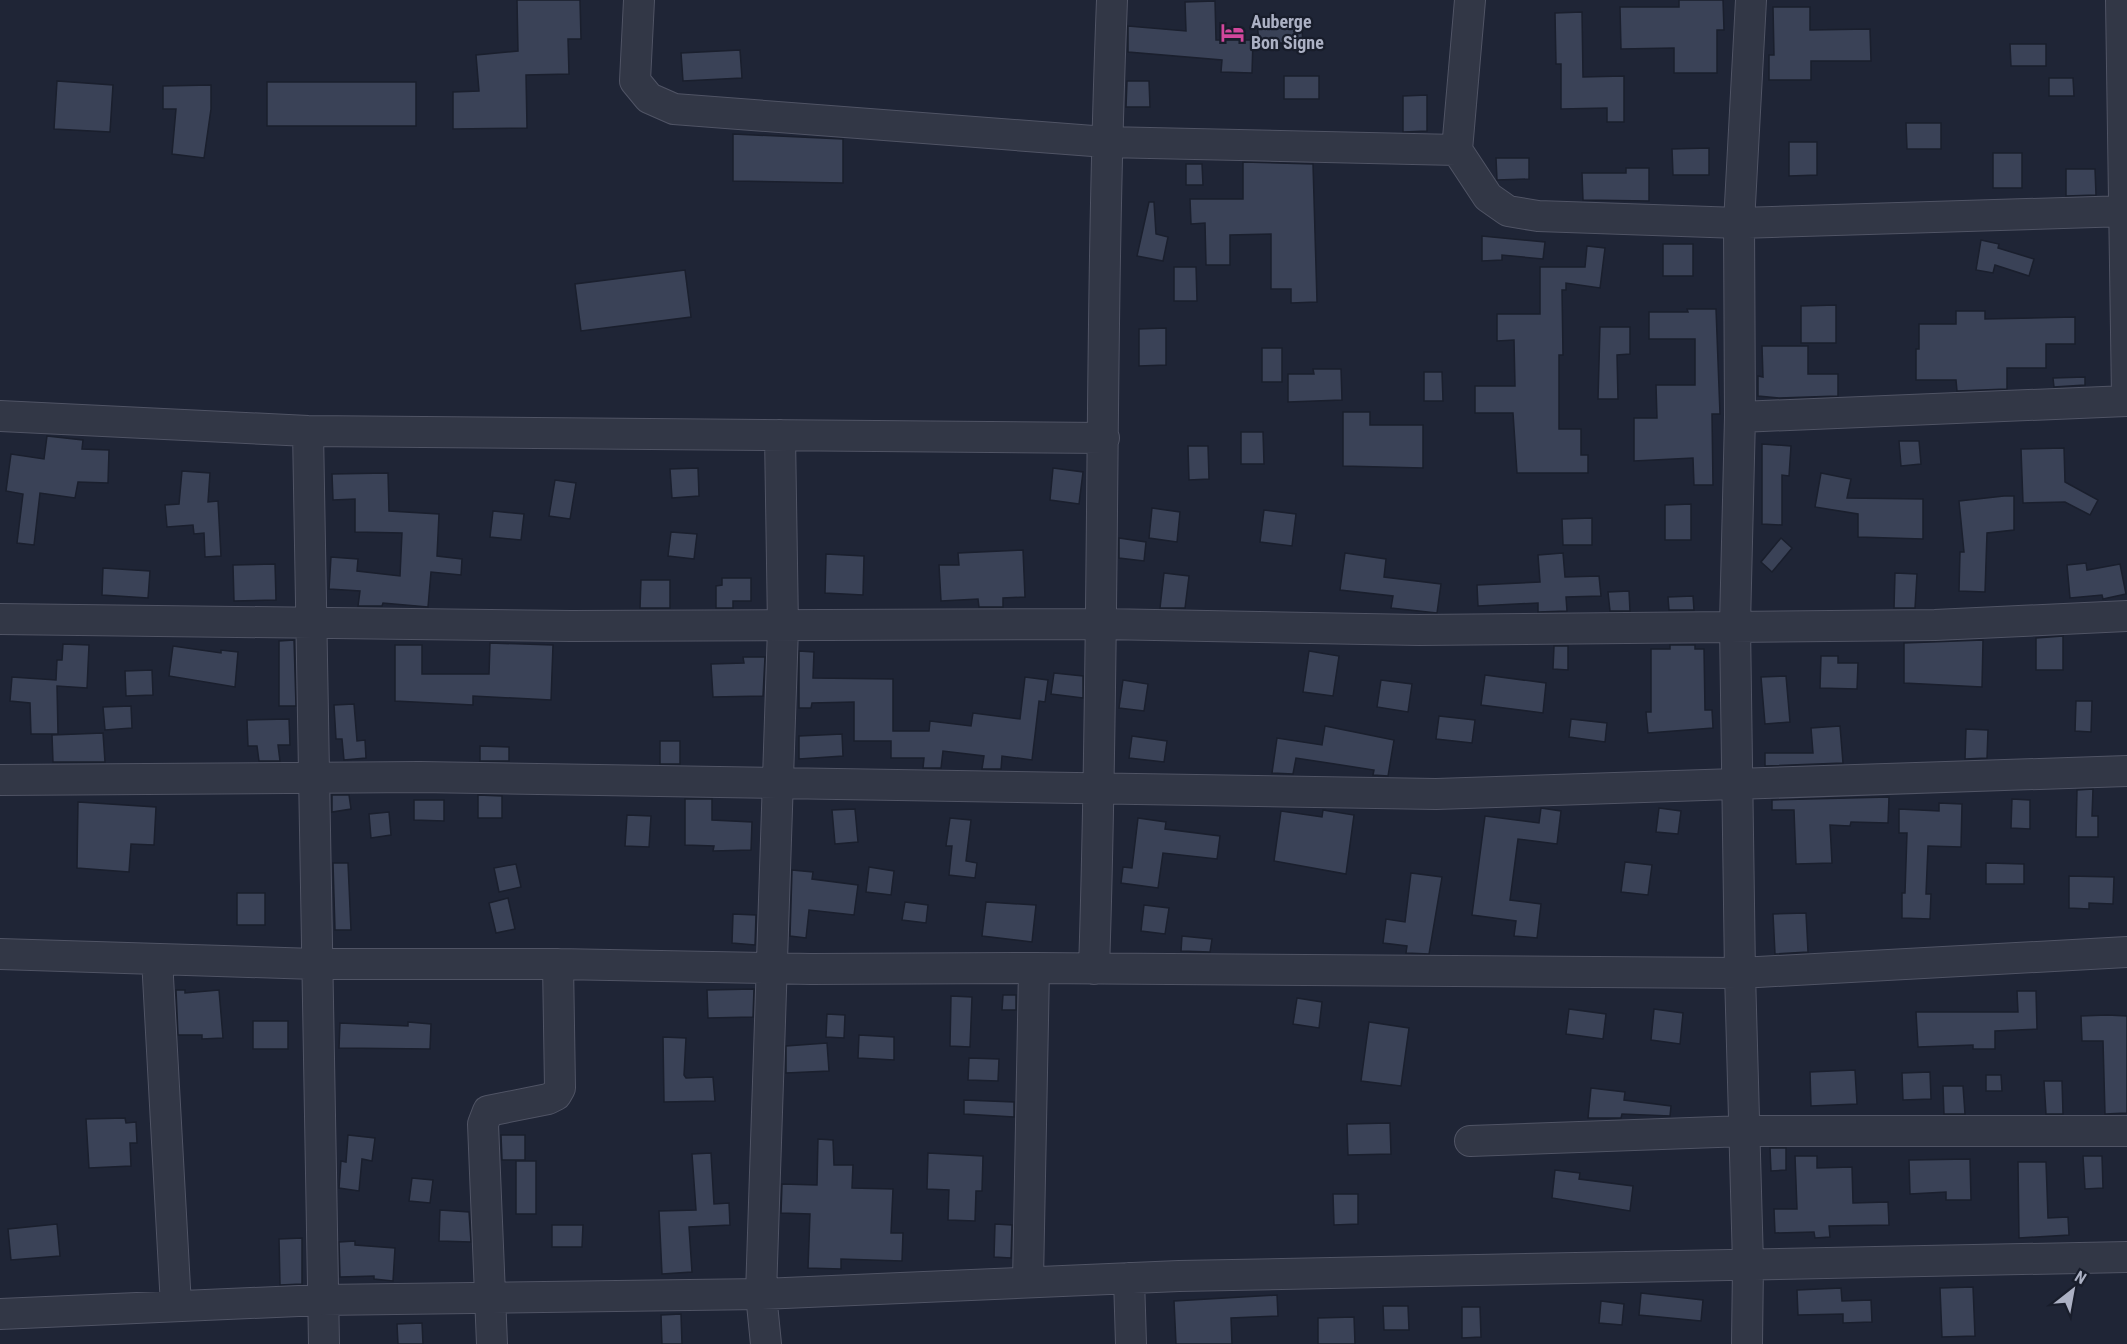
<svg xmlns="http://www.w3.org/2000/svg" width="2127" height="1344" viewBox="0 0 2127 1344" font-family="'Roboto Condensed',sans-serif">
	<rect width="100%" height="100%" fill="#1f2536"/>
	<path fill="#3a4257" stroke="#1a1f2d" stroke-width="1.5" d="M517 0H580L581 39H568L569 74 526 75 527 128 453 129V92L479 91 476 55 518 51Z
		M1679 0H1723L1724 30H1717V73H1674V48L1621 49 1620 7H1679Z
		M1215 1 1216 40H1253L1252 73 1221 72 1222 60 1128 52V26L1186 31 1185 2Z
		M1773 7H1810V30L1870 29 1871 61H1811V80H1769V55H1774Z
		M1582 12 1583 77 1624 76V122H1607V108L1561 109V64H1556L1555 13Z
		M1301 19 1303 42 1259 44 1257 21Z
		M2010 44H2046V66H2011Z
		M740 50 742 78 683 81 681 53Z
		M1284 76H1319V99H1284Z
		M2049 78H2073L2074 96H2049Z
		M57 81 113 85 110 132 54 129Z
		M1127 81H1149L1150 107H1126Z
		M267 82H416V126H267Z
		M211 85V109L204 158 172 154 176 109H163V86Z
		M1427 95V131L1403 132V96Z
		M1906 123H1941V149H1907Z
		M733 134 843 139V183L733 181Z
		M1789 142H1817V175L1789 176Z
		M1709 148V175H1673L1672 149Z
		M1993 153H2022V188H1993Z
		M1496 158H1529V179L1497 180Z
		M1243 162 1313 164 1317 302 1291 303V289H1271V234L1230 235V265H1206L1205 223 1191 224 1190 199H1243Z
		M1186 164H1202L1203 185H1186Z
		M1626 168H1649V201L1583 200 1582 173H1626Z
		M2066 169H2095L2096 195 2066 196Z
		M1149 202H1154L1156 234 1168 237 1163 261 1137 256Z
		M1482 236 1545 242 1543 259 1502 255V260L1482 261Z
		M1981 240 1999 244 1998 248 2034 259 2029 276 1995 265 1993 273 1976 270Z
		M1663 244H1693V276H1663Z
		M1587 246 1605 248 1600 288 1566 283V290H1562L1563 355H1559V429H1581V455H1588V473H1517L1513 413H1475V386H1515L1514 340 1497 341V314H1540V267H1585Z
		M1174 267H1196L1197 301H1174Z
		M685 270 691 317 581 331 575 284Z
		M1836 305V343H1801V306Z
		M1687 309H1716L1720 414H1712L1713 485H1694L1693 458 1634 461V418H1657L1656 385H1695V339H1649V312H1688Z
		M1956 311H1985V319L2075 317V344H2046V368H2007V389L1957 391 1956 380H1916V349H1919V324H1956Z
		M1600 327H1630V354L1617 355 1618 399H1598Z
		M1166 328V365L1139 366V329Z
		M1762 346H1808V374H1838V396L1779 398 1758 396V376L1763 377Z
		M1262 348H1282V382H1262Z
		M1313 369H1341L1342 400 1288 402V374H1314Z
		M1424 372H1442L1443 401H1424Z
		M2085 377V385L2054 387 2053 378Z
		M1343 412H1370V425H1423V468L1343 466Z
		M1241 432H1263L1264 464H1241Z
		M47 436 83 440 82 449 109 450 108 483 78 482 75 498 40 493 34 545 17 543 23 494 6 491 11 454 44 459Z
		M1899 441H1919L1921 464 1901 466Z
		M1762 444 1791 446 1789 476 1782 475V525L1762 524Z
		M1188 446H1208L1209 479 1189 480Z
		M2064 448 2065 482 2098 500 2090 515 2065 502 2023 503 2021 449Z
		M698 468 699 496 672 498 670 469Z
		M1053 468 1083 472 1079 504 1050 500Z
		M182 471 210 473 208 502 218 501 221 556 205 557 204 533 194 534 193 525 167 527 165 505 179 504Z
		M388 473 389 511 439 514 437 556 462 559 461 575 431 572 428 607 383 603 382 606H358L360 591 329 589 331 557 358 559 357 571 400 576 402 533 355 532V499L333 500 332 474Z
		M1821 473 1851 479 1847 498 1923 499V539L1858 537V514L1815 507Z
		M555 480 576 483 570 519 549 516Z
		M2004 496H2014V530L1987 533 1985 592 1959 591 1960 552H1964L1959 501Z
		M1691 504V540H1665V505Z
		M1152 508 1180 512 1177 542 1149 538Z
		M1264 510 1296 514 1292 546 1260 542Z
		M493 511 524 514 521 540 490 537Z
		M1592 518V545H1563L1562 519Z
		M671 532 697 534 694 559 668 556Z
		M1119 538 1146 542 1144 561 1119 558Z
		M1781 538 1792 548 1772 572 1761 562Z
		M1023 550 1025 597 1003 598V607H979L978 599 941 601 939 565H959L958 553Z
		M1345 553 1386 559 1384 577 1441 584 1437 613 1391 608 1393 596 1340 590Z
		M1563 553 1565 577 1599 576 1601 596 1566 597 1567 611 1538 612V603L1478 606 1477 585 1540 582 1538 555Z
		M826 554 864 556 863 595 825 593Z
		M2086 563 2087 570 2120 564 2126 594 2103 599 2102 595 2070 598 2067 565Z
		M275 564 276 600 234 601 233 565Z
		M103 568 150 571 148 598 102 595Z
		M1164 573 1189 576 1185 608H1160Z
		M1895 573 1917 574 1915 608H1894Z
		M722 578H751V601H733V608H716V586L722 585Z
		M641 580H670V608H640Z
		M1629 591 1630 611H1610L1608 592Z
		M1693 596 1694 610H1669L1668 597Z
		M2063 636V670H2036V638Z
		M294 640 296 706H279V641Z
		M1983 640 1982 687 1904 683V643Z
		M490 643 553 645 551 700 473 696V705L395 701V645H422V674H489Z
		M63 644 89 645 87 688 57 686 58 734H31L30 703 10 701 12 677 56 680 57 660H62Z
		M1670 645H1695V649H1704L1705 710H1712L1713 728 1648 733 1646 712H1651V649H1670Z
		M173 646 221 653V650L238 652 235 687 169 676Z
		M1554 646H1568V670L1553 669Z
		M799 651 814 652 813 678 893 679V731H929L930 721 971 726 973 713 1020 719 1025 677 1048 680 1045 702 1039 701 1032 760 1002 756 1001 769H982L984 756 943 751 941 768H923L924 758H891V741H854V702L812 703 811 708H799Z
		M1309 651 1339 656 1333 696 1303 692Z
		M1821 656H1838V663H1858L1857 689 1820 688Z
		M743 657H765L763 696 713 697 711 664 744 663Z
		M152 670 153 695 126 696 125 671Z
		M1054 673 1083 676V698L1051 694Z
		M1485 675 1546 683 1543 713 1481 705Z
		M1786 676 1790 722 1765 724 1761 677Z
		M1123 680 1148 684 1144 711 1119 708Z
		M1381 680 1412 684 1408 712 1377 707Z
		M2076 701H2092L2091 732 2075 731Z
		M354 704 357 741 365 740 366 758 344 760 342 739H336L334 705Z
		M131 706 132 728 105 730 103 707Z
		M1439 716 1475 720 1472 743 1436 739Z
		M289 719 290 745H278L280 761H259L257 746H248L247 720Z
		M1571 719 1607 723 1605 742 1569 737Z
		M1325 726 1394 740 1388 776 1373 775 1374 770 1296 758 1293 774 1272 773 1277 738 1322 745Z
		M1840 726 1843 763 1765 766V753H1813L1811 728Z
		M1966 729 1988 730 1987 758 1965 759Z
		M103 733 105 762H53L52 735Z
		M842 734 843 756 799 759V736Z
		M1132 736 1167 741 1164 762 1129 758Z
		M660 741H680V764H660Z
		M480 746 509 747V761H480Z
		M2093 789 2092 816H2098V837H2076L2077 790Z
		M332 795H349L351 809 332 812Z
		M478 795 502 796V818H478Z
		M1889 797 1888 823 1851 822 1850 826 1830 825 1832 863 1796 864 1794 810H1772V800Z
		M685 799H712V820L752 822 751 850 713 851 714 846 685 845Z
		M2012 799 2030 800V829L2011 828Z
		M414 800H444V821L414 820Z
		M78 802 156 807 154 845 131 844 129 872 77 868Z
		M1939 803 1962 804 1961 847 1928 846 1926 894H1931L1930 919 1902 918V893H1905L1907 833H1899V809L1939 811Z
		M1541 808 1561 811 1557 844 1518 839 1510 900 1541 904 1537 938 1514 936 1516 921 1472 915 1485 816 1539 823Z
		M1659 808 1681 811 1678 834 1656 832Z
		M855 809 858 842 835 844 832 810Z
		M1323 810 1354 815 1346 874 1274 861 1281 811 1322 817Z
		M389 812 391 835 371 838 369 814Z
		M627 815 651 816 649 847 625 846Z
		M950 818 971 820 966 861 977 863 975 878 949 875 952 846H946Z
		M1138 818 1166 822 1165 829 1220 836 1217 859 1163 853 1158 888 1121 883 1123 867 1132 868Z
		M1625 862 1652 865 1648 895 1621 892Z
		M333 863H348L351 930H335Z
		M1986 863 2024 864V884H1986Z
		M516 864 521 887 499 892 494 868Z
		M869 867 894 871 891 895 866 892Z
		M792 870 813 872 812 879 858 885 854 915 809 910 806 938 790 936Z
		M1411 873 1442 877 1429 954 1406 953 1407 946 1383 943 1386 919 1405 922Z
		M2069 876 2114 877 2113 904 2089 903V909L2069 908Z
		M237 893H265V925H237Z
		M508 898 515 929 496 933 489 903Z
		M905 902 928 905 926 923 902 920Z
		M986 902 1036 905 1032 942 982 936Z
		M1144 905 1169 908 1165 934 1141 931Z
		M1806 913 1808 952 1775 954 1773 914Z
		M733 914 756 915 755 945 732 943Z
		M1182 936 1212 939 1210 952 1181 951Z
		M754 989 753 1017 708 1018 707 990Z
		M176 990H185V993L219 990 223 1038 202 1039V1035H178Z
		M2017 991H2036L2037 1029 1995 1031V1049H1973V1045L1918 1047 1916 1012H2018Z
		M1003 995H1016V1010H1002Z
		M951 996 972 997 970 1047 950 1046Z
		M1297 998 1322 1002 1319 1028 1293 1024Z
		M1569 1009 1606 1014 1603 1039 1566 1034Z
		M1654 1009 1683 1013 1680 1044 1651 1040Z
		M827 1014 845 1015 844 1038 826 1037Z
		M2107 1015 2127 1016V1113L2105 1114 2103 1041H2082L2081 1016Z
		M253 1021H288V1049H253Z
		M408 1022 431 1024 430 1049 339 1048 340 1023 408 1026Z
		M1369 1022 1409 1028 1401 1086 1361 1081Z
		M859 1035 894 1037V1060L858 1058Z
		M663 1037 686 1038 684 1075 686 1078 713 1077 715 1101 664 1102Z
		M827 1043 829 1071 786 1073V1046Z
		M969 1058 999 1059 998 1081 968 1080Z
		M1855 1070 1857 1104 1811 1106 1810 1072Z
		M1930 1072 1931 1099 1903 1100 1902 1073Z
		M1986 1075H2001L2002 1091H1986Z
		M2044 1081H2062L2063 1114H2046Z
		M1943 1086H1963L1965 1114H1944Z
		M1591 1088 1625 1092 1624 1100 1671 1106 1670 1116 1622 1114 1621 1118H1588Z
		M964 1100 1014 1102V1117L964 1114Z
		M125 1118 126 1123 136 1122 137 1143H130L131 1166 89 1168 86 1119Z
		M1390 1123 1391 1154 1348 1155 1347 1124Z
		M348 1135 375 1138 372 1161 362 1159 359 1191 339 1188 341 1161 346 1162Z
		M501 1135H525V1160H502Z
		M818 1139 833 1140 834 1165H853L852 1188 893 1189 891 1233H903L902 1261 841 1259V1269L808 1268 810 1214 781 1213 782 1184 817 1185Z
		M1770 1148H1786V1170L1771 1171Z
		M711 1153 714 1204 729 1203 730 1225 689 1227 692 1272 662 1274 659 1211 696 1210 692 1154Z
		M928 1153 983 1156 982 1191H976L975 1221 948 1220 949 1190 927 1189Z
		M1795 1156H1817V1168L1852 1167 1853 1203 1888 1202 1889 1225 1829 1226 1830 1237 1815 1238 1814 1232 1775 1233 1774 1209H1797Z
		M2083 1156H2102L2103 1188 2085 1189Z
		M1970 1159 1971 1200H1946V1192L1910 1194 1909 1160Z
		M516 1161H536V1214H516Z
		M2018 1162H2046L2048 1218 2068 1217 2069 1235 2019 1238Z
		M1555 1170 1580 1173 1579 1179 1633 1186 1630 1211 1552 1198Z
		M412 1178 433 1180 430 1203 409 1201Z
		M1333 1194H1358V1224L1334 1225Z
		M440 1210 469 1212 471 1242 439 1241Z
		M57 1224 60 1256 11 1260 8 1229Z
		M995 1224 1012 1225 1011 1258 994 1257Z
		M552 1225H583L582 1247H552Z
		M302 1238V1284L280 1285 279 1239Z
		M355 1241V1245L395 1248 393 1281 374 1279V1276L340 1277 339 1242Z
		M1973 1287 1975 1336 1942 1337 1940 1288Z
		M1841 1288 1842 1301 1871 1300 1872 1322 1843 1323V1314L1798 1315 1797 1290Z
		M1641 1293 1703 1300 1701 1321 1639 1315Z
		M1277 1295 1278 1316 1231 1318 1232 1344H1176L1174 1301Z
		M1601 1301 1624 1304 1622 1325 1599 1323Z
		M1383 1306H1408L1409 1330H1384Z
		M1462 1307H1480L1481 1337 1462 1338Z
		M681 1314 682 1344H662L661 1315Z
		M1354 1317 1355 1344H1318V1318Z
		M422 1323 423 1344H398L397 1324Z"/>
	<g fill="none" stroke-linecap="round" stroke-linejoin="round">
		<defs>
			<path id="minor" d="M639 0 635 81 649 98 674 109 1106 142 1457 150
				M1470 0 1457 150 1488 197 1508 211 1538 216 1739 223 2127 211
				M2121 0 2127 398
				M0 416 308 431 1104 438
				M1740 417 2127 401
				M308 431 324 1344
				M0 619 571 626 1103 624 1419 630 1935 625 2127 616
				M0 780 420 777 1436 794 2127 771
				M0 954 315 964H558L811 969 1034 968 1740 973 2127 952
				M157 959 176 1306
				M1094 969C1105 646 1099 323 1112 0
				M1470 1141 1745 1131H2127
				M1129 1278 1131 1344
				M1028 1281 1034 968
				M0 1314 321 1300 761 1294 1179 1276 2127 1257
				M492 1344 483 1124 488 1111 548 1099 556 1095 560 1088 558 964
				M766 1344 761 1294 783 627 780 435
				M1747 1344 1748 1264 1740 973 1735 625 1740 417 1739 223 1751 0"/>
		</defs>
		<use href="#minor" stroke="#505465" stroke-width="32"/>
		<use href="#minor" stroke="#323746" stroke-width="30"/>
	</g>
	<defs>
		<symbol id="hotel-bare" viewBox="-9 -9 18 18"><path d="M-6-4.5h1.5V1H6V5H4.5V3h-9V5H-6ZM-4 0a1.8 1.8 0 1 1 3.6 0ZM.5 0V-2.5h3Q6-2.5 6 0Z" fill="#d1479c" stroke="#181d2b" stroke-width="2.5" paint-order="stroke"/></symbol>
	</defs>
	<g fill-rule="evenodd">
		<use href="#hotel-bare" x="1216" y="16" width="33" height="33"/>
	</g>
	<g text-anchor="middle" stroke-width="4.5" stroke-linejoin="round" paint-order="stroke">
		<g font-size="18" font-weight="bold" fill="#acb1c4" stroke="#181d2b" text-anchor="start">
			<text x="1251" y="28">Auberge<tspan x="1251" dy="21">Bon Signe</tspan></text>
		</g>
	</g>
	<g transform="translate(2073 1290) rotate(31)" stroke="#181d2b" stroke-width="4.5" paint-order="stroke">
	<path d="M0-4.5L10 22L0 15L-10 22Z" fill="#acb1c4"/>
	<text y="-9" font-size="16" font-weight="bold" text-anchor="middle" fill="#acb1c4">N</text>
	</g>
</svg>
